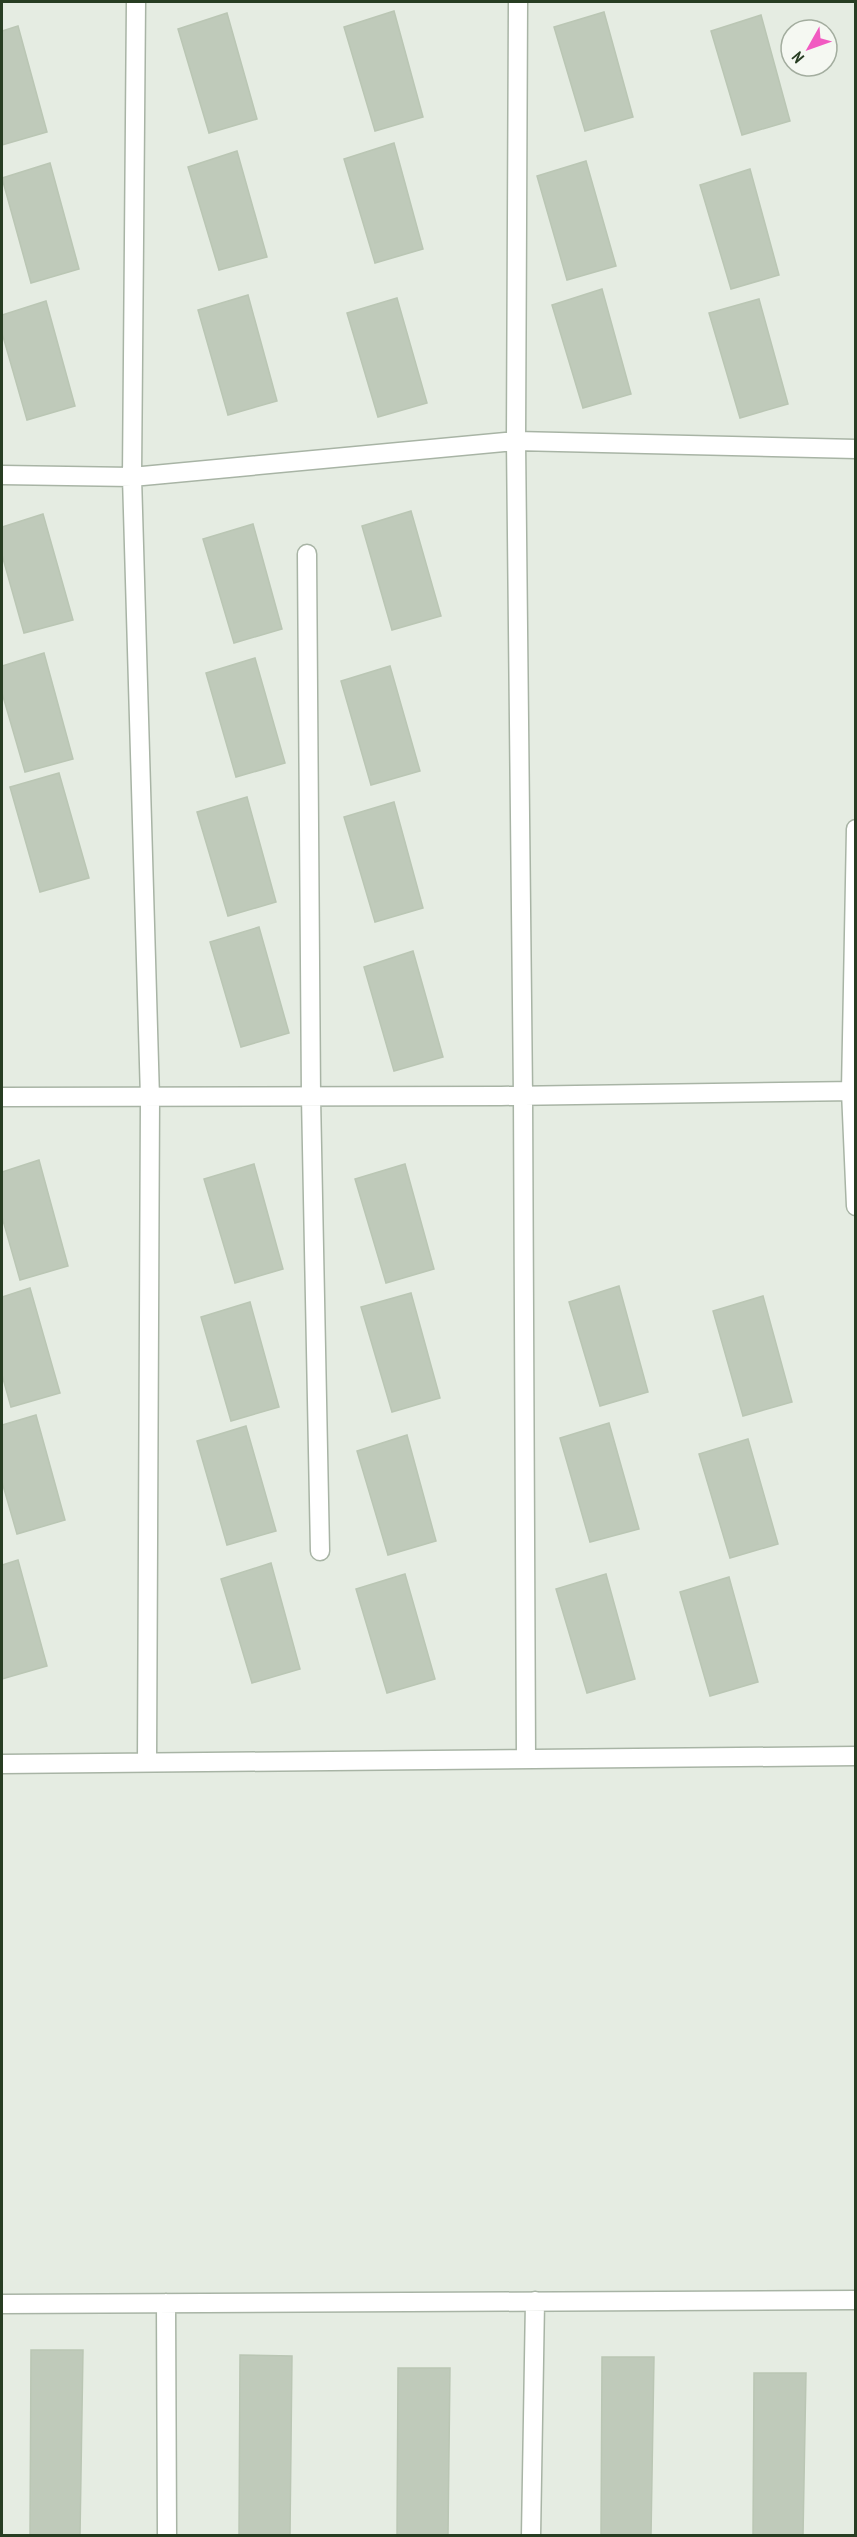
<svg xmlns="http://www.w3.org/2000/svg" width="857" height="2537" viewBox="0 0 857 2537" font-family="'PT Sans Narrow',sans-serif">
	<rect width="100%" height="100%" fill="#e5ece2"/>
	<path fill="#bfcaba" stroke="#bac6b4" stroke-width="1.5" d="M394 11 423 117 375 131 344 27Z
		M604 12 633 117 585 131 554 27Z
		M227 13 257 119 209 133 178 29Z
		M761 15 790 121 742 135 711 31Z
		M18 26 47 132 2 145V31Z
		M394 143 423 249 375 263 344 159Z
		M237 151 267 257 219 270 188 167Z
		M586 161 616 266 567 280 537 176Z
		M50 163 79 269 31 283 2 178Z
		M750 169 779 275 731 289 700 185Z
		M602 289 631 394 583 408 552 305Z
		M248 295 277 401 228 415 198 310Z
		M397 298 427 403 378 417 347 313Z
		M759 299 788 404 740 418 709 313Z
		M46 301 75 406 27 420 2 333V315Z
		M411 511 441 616 392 630 362 526Z
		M43 514 73 620 24 633 2 555V527Z
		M253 524 282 629 234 643 203 539Z
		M44 653 73 759 25 772 2 693V666Z
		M255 658 285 763 236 777 206 673Z
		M390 666 420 771 371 785 341 681Z
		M59 773 89 878 40 892 10 787Z
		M247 797 276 902 228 916 197 812Z
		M394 802 423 908 375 922 344 817Z
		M259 927 289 1033 241 1047 210 942Z
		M413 951 443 1057 394 1071 364 967Z
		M39 1160 68 1266 20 1280 2 1217V1172Z
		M254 1164 283 1269 235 1283 204 1179Z
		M405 1164 434 1269 386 1283 355 1179Z
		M619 1286 648 1392 600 1406 569 1302Z
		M30 1288 60 1393 11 1407 2 1375V1297Z
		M411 1293 440 1398 392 1412 361 1307Z
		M763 1296 792 1402 743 1416 713 1311Z
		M250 1302 279 1407 231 1421 201 1317Z
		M36 1415 65 1520 17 1534 2 1482V1425Z
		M609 1423 639 1529 590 1542 560 1438Z
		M246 1426 276 1531 227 1545 197 1441Z
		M407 1435 436 1541 388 1555 357 1451Z
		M748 1439 778 1544 730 1558 699 1454Z
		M18 1560 47 1666 2 1679V1565Z
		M271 1563 300 1669 252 1683 221 1579Z
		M405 1574 435 1679 387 1693 356 1589Z
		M606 1574 635 1679 587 1693 556 1589Z
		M729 1577 758 1682 710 1696 680 1592Z
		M31 2350H83L80 2536H30Z
		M240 2355 292 2356 290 2536H239Z
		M602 2357H654L651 2536H601Z
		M398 2368H450L448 2536H397Z
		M754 2373H806L803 2536H753Z"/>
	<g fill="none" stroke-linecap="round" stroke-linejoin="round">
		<defs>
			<path id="minor" d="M136 2 132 477 150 1098 147 1762
				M518 2 516 441 523 1096 526 1759
				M2 475 132 477 516 441 856 449
				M307 554 311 1097 320 1551
				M856 829 851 1091 856 1206
				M2 1097 501 1096 856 1091
				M2 1764 856 1756
				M166 2303 167 2536
				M2 2304 856 2300
				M531 2536 535 2301"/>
		</defs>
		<use href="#minor" stroke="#a8b4a5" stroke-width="21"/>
		<use href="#minor" stroke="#fff" stroke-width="18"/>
	</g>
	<rect width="857" height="2537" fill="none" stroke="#273d22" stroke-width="6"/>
	<g transform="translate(809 48) rotate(230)"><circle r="28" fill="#f5f8f2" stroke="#a3ad9f" stroke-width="1.5"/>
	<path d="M0-4.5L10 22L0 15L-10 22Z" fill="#f15ac1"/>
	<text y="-9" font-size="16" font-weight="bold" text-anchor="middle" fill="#273d22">N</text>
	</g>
</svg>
